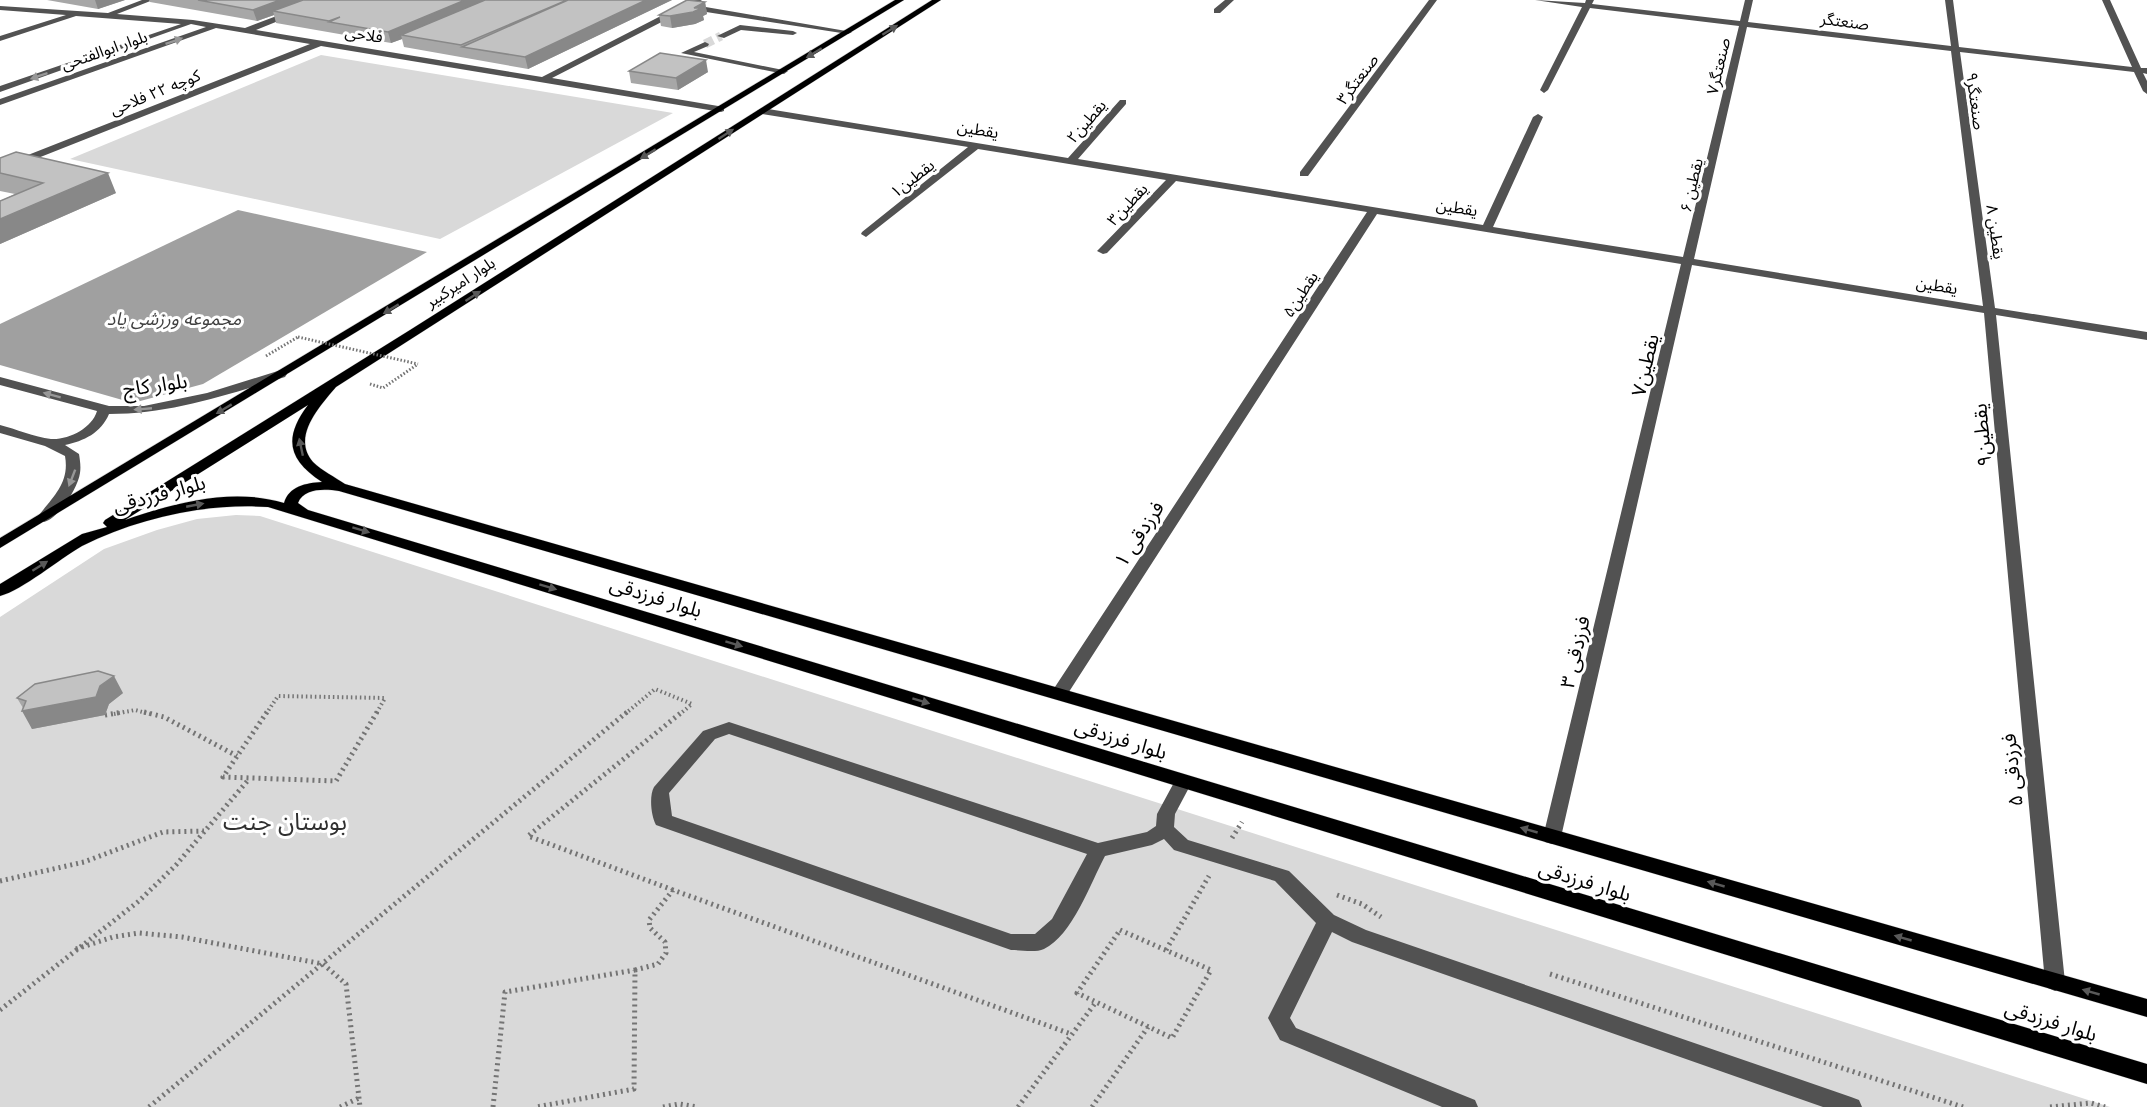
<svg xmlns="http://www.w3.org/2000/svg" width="2147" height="1107" viewBox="0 0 2147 1107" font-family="'Noto Sans','Noto Sans Arabic',sans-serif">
	<rect width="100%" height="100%" fill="#fff"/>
	<path fill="#d9d9d9" d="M321 55 673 113 440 239 70 159Z
		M236 515 260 516 2110 1107H0V617L104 549 157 530 197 519Z"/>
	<path fill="#a0a0a0" d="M238 210 427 252 203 384 133 403 0 365V324Z"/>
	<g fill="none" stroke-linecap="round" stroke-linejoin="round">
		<path stroke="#d9d9d9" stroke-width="9" stroke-dasharray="9 4.5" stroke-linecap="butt" d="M705 44 721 36"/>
		<defs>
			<path id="major" d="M895 0H904L0 548V538Z
				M932 0H941L336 387C320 406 291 437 313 462 322 471 335 477 345 484L2147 999V1017L339 491C324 489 304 488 298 503L308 510 2147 1064V1084L268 507C205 503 138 518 82 546 59 559 23 590 0 596V584L82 534 107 527 103 523 105 520 410 330ZM308 405C283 438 288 460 322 482 306 483 289 486 284 503 232 487 174 503 125 520Z"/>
		</defs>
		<use href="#major" stroke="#dbdbdb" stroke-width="1"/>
		<path stroke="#747474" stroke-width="3" stroke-dasharray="1.5 2" stroke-linecap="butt" d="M266 356 298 337
			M370 384 383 388 418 364"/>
		<path stroke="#747474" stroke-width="4" stroke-dasharray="1.5 3" stroke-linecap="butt" d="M114 714 135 710 150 714
			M266 714 278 696 385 698 376 714
			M625 714 655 689 692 704 680 714"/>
		<path stroke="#747474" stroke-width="5" stroke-dasharray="2 4" stroke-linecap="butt" d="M144 712 164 717 237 756
			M267 712 223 777 336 781 377 712
			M105 715 123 712
			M1232 838 1242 822
			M0 881 84 862 163 832 204 831
			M673 890 528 836 682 712
			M1337 895 1362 904 1381 917
			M1120 930 1211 970 1172 1038 1077 993Z
			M76 949 113 937 139 933 182 937 323 964 346 984 360 1107
			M1166 950 1209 876
			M635 970 658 964 666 953 665 942 650 928 649 920 673 890 1071 1034
			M1550 974 1963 1107
			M0 1010 139 901 176 865 249 779
			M149 1107 627 712
			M340 1107 359 1098
			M493 1107 505 992 635 970 634 1089 536 1107
			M663 1107 679 1104 698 1107
			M1018 1107 1096 1002
			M1092 1107 1148 1027
			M2050 1107 2091 1103 2105 1107"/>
		<path fill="#525252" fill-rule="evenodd" d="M142 0H153L117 14 193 20 245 28 319 0H330L256 30 542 77 692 0H702L694 5 852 32 848 34 687 9 552 78 724 107V111L721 112 321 46 0 173V166L310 44 216 28 0 105V99L206 27 191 24 0 92V86L181 24 76 16 0 41V36L66 15 0 10V6L108 13Z
			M1225 0H1234L1220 13H1214V9Z
			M1429 0H1437L1308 176H1300V172Z
			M1535 0 1585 3 1586 0H1594L1592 4 1740 21 1745 0H1753L1748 22 1951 46 1945 0H1953L1959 47 2132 67 2102 0H2110L2141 68H2147V74L2143 73 2147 81V94L2143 91 2134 72 1960 52 1995 308 2147 332V340L1996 315 2065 982 2062 988 2055 991 2048 988 2045 982 1984 313 1692 265 1561 837 1559 842 1552 844 1545 842 1543 837 1681 264 1377 214 1065 698H1053L1051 694 1053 690 1367 212 1176 181 1107 253 1103 254 1097 251 1099 249 1166 180 978 149 866 237 861 234 862 232 968 147 762 114 757 111 762 108 1068 158 1120 100H1126V104L1078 159 1483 225 1533 117 1538 114 1543 117 1493 227 1683 257 1739 26 1590 8 1548 90 1544 93 1540 90 1582 7ZM1747 27 1951 51 1983 306 1694 259Z
			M740 25 793 31 797 33 793 35 741 30 724 38 717 36Z
			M705 42 709 44 708 46 694 52 788 71 784 74 681 53Z
			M281 370 287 374 285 377C227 395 170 414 109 414 101 433 84 441 65 445L79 454C80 460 81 467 80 473 78 488 58 519 44 522L37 518C52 497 70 484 65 456L45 446 0 433V425C16 429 34 437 51 439 69 440 92 428 97 411L0 385V377L109 406H144L207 393Z
			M729 722 1098 843 1147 832 1156 826 1157 814 1177 777 1183 775 1189 777 1192 782 1175 814 1174 827 1188 840 1289 871 1334 915 1366 930 1851 1097 1859 1100 1862 1107H1823L1352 942 1332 932 1290 1018 1296 1028 1475 1100 1478 1107H1442L1280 1040 1268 1018 1316 923 1275 881 1174 850 1164 839 1152 845 1105 856C1091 882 1072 936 1044 949 1035 953 1021 950 1011 950L656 825C651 816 649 796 654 787L703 731ZM729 734 1087 854 1052 919 1035 934H1011L672 816 669 793 715 739Z"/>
		<use href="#major" fill="#000" fill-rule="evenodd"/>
		<path stroke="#747474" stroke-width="3" stroke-dasharray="1.5 2" stroke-linecap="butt" d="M298 337 418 364"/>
	</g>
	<path fill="#a7a7a7" d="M47 0H125L98 9Z
		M149 0H672L528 69 404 47 402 39 391 43 276 23 274 15 257 21 150 2Z
		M705 2 707 14 703 16 704 20 695 24 672 28 661 26 659 15Z
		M629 71 708 72 678 90 631 83Z
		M0 158 116 193 0 244V201L15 194 0 191Z
		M123 693 109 704 105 715 32 729 23 708 17 698Z"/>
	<path fill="#888" d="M95 0H125L98 9Z
		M280 0H314L273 11 274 15 257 21 253 10Z
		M465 0H495L401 35 402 39 391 43 388 32Z
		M646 0H672L528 69 525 57Z
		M705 2 707 14 703 16 704 20 695 24 672 28 670 16Z
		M706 60 708 72 678 90 676 78Z
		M108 173 116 193 0 244V219Z
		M114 676 123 693 109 704 105 715 32 729 22 711 100 686Z"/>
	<path fill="#c2c2c2" stroke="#888" stroke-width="1.5" d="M198 0H280L253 10Z
		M303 0H465L388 32 329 22 340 17 329 21 273 11Z
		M485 0H567L461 45 401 35Z
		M568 0H646L525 57 462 47Z
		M687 0 705 2 694 8H702L693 12 670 16 659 15Z
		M660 53 706 60 676 78 629 71Z
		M16 152 108 173 0 219V201L43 183 0 173V158Z
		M98 671 114 676 100 686 96 697 22 711 26 701 17 698 35 684Z"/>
	<defs><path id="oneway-solid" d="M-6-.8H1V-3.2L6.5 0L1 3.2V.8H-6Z" transform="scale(1.5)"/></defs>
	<g fill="#595959">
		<use href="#oneway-solid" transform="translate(890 30) rotate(-32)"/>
		<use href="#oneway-solid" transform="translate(814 53) rotate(149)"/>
		<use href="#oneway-solid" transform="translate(726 134) rotate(-33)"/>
		<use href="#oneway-solid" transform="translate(648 154) rotate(149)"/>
		<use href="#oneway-solid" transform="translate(473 296) rotate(-33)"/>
		<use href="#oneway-solid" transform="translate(391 309) rotate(149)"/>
		<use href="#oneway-solid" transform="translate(224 409) rotate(149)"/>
		<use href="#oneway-solid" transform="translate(301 447) rotate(-102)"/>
		<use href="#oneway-solid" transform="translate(195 505) rotate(-11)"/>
		<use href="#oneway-solid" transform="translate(361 530) rotate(17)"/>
		<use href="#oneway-solid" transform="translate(40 566) rotate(-32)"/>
		<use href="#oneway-solid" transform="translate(548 587) rotate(17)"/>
		<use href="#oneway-solid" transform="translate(734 644) rotate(17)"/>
		<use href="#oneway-solid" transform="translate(921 701) rotate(17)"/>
		<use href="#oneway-solid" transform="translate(1529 830) rotate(-164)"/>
		<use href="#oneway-solid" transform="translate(1716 884) rotate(-164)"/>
		<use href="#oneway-solid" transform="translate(1903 938) rotate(-164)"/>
		<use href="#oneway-solid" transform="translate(2091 992) rotate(-164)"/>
	</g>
	<g fill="#979797">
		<use href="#oneway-solid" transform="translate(174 41) rotate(-19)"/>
		<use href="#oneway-solid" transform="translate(39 76) rotate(161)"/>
		<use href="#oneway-solid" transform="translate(52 395) rotate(-165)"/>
		<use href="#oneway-solid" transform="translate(143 409) rotate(175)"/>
		<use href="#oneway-solid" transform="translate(72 478) rotate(111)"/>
	</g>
	<g text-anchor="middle" stroke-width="6" stroke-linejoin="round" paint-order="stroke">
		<g font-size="16" fill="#000" stroke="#fff">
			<text transform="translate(1845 21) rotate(7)" y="6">صنعتگر</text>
			<text transform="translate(364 34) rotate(9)" y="6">فلاحی</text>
			<text transform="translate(104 50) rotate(-19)" y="6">بلوار ابوالفتحی</text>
			<text transform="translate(1718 66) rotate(-77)" y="6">صنعتگر۷</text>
			<text transform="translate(1357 79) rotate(-53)" y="6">صنعتگر۳</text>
			<text transform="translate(155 92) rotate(-22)" y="6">کوچه ۲۲ فلاحی</text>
			<text transform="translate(1976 101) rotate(82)" y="6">صنعتگر۹</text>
			<text transform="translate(1086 121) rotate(-49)" y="6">یقطین۲</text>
			<text transform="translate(978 129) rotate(9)" y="6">یقطین</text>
			<text transform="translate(912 178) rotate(-38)" y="6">یقطین۱</text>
			<text transform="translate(1691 185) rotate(-77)" y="6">یقطین ۶</text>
			<text transform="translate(1127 204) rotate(-47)" y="6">یقطین۳</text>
			<text transform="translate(1457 207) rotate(9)" y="6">یقطین</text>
			<text transform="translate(1996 232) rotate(82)" y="6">یقطین ۸</text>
			<text transform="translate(460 282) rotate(-33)" y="6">بلوار امیرکبیر</text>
			<text transform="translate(1937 285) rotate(9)" y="6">یقطین</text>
			<text transform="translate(1300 294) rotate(-57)" y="6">یقطین۵</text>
		</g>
		<g font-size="18" font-style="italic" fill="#414141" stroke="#fff">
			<text x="174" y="325">مجموعه ورزشی یاد</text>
		</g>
		<g font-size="20" fill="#000" stroke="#fff">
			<text transform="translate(1645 365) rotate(-77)" y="7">یقطین۷</text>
			<text transform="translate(155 385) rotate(-8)" y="7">بلوار کاج</text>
			<text transform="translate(1982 435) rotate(-95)" y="7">یقطین۹</text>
			<text transform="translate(159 494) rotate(-15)" y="7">بلوار فرزدقی</text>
			<text transform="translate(1139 534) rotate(-57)" y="7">فرزدقی ۱</text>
			<text transform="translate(656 597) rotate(17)" y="7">بلوار فرزدقی</text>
			<text transform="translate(1575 652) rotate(-77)" y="7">فرزدقی ۳</text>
			<text transform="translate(1121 739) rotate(17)" y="7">بلوار فرزدقی</text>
			<text transform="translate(2012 770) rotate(-96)" y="7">فرزدقی ۵</text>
			<text transform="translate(1585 881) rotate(17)" y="7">بلوار فرزدقی</text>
			<text transform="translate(2051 1021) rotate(17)" y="7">بلوار فرزدقی</text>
		</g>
		<g font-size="24" fill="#303030" stroke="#fff">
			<text x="285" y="830">بوستان جنت</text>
		</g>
	</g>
</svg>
